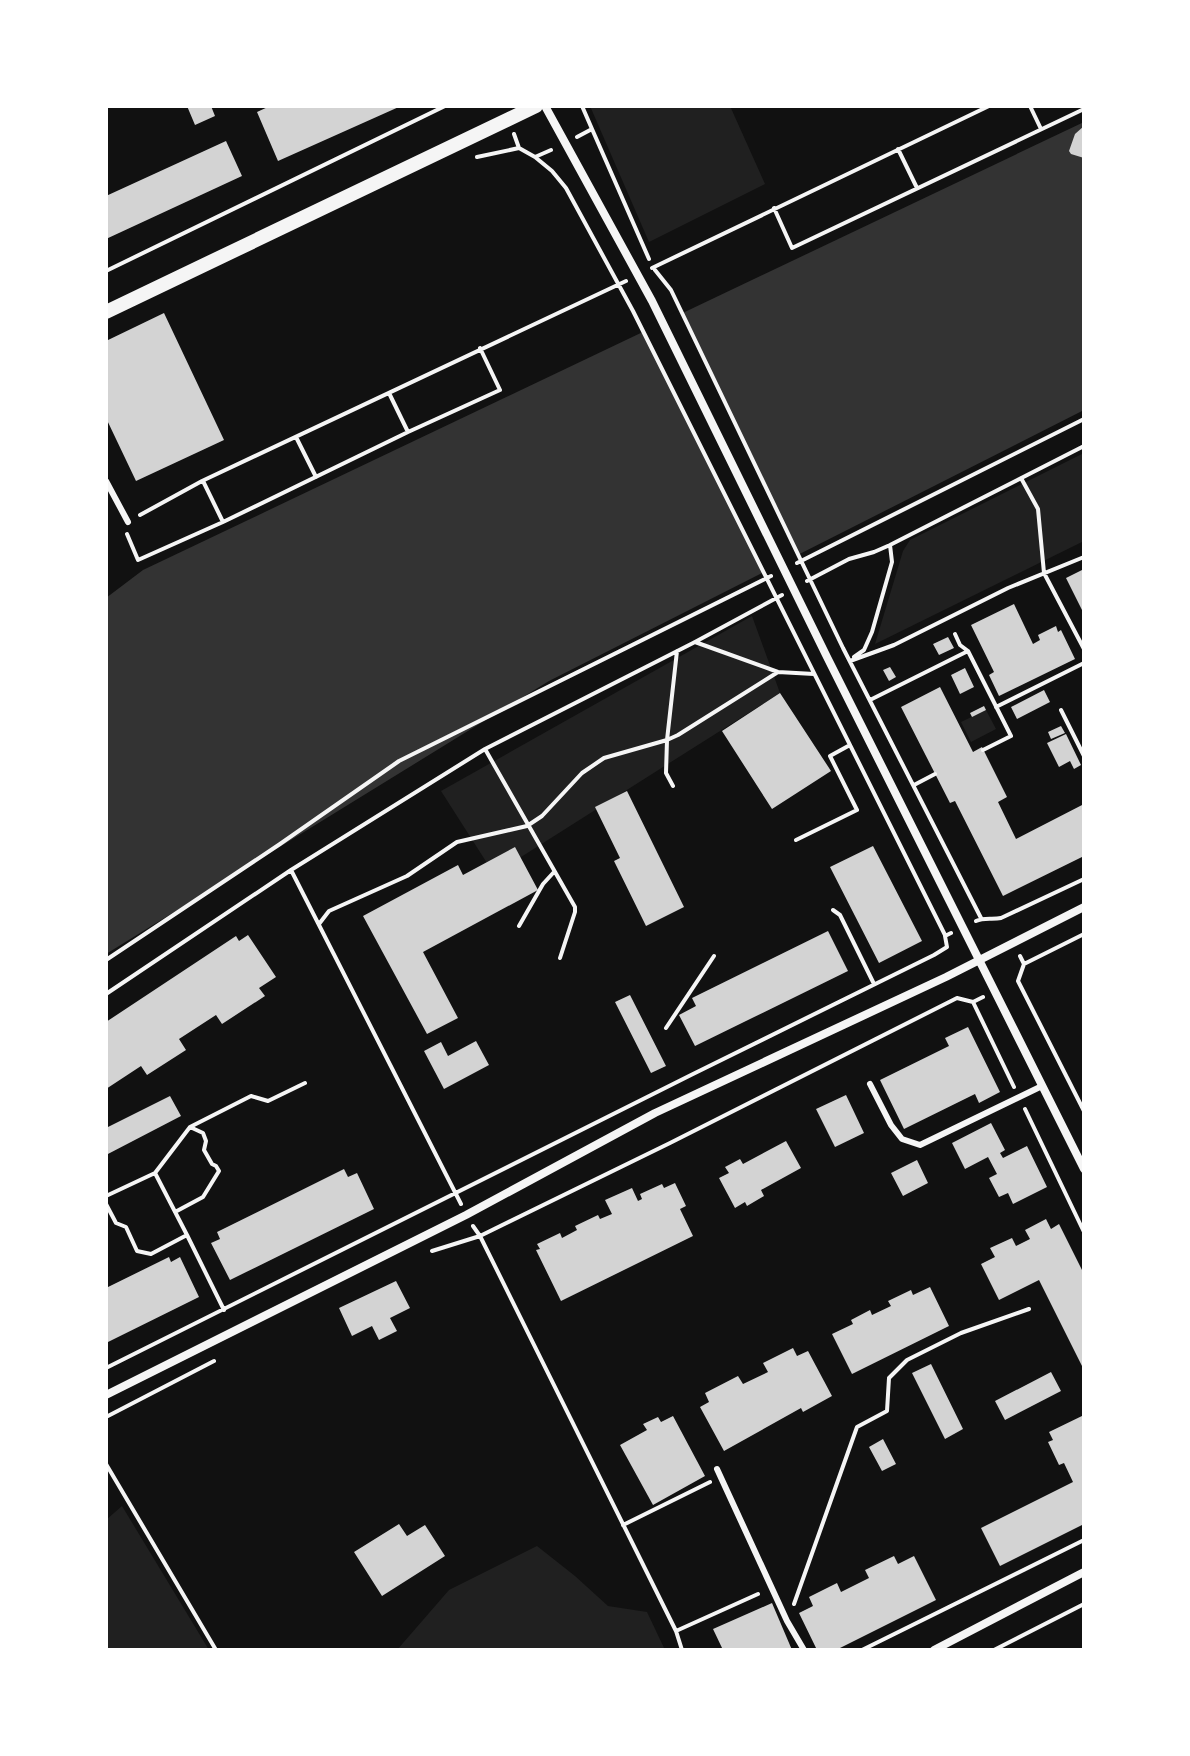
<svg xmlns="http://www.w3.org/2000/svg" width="1190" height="1756" viewBox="0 0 1190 1756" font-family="Barlow,sans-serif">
	<rect width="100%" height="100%" fill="#111"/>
	<path fill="#202020" d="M590 106H730L765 184 649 242Z
		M1084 453V541L875 644 903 551 910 540Z
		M752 616 780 693 494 874 441 791Z
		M986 710 996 729 971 742 961 722Z
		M122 1506 209 1650H106V1520Z
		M537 1546 575 1576 608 1606 647 1612 665 1650H397L449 1590Z"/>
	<path fill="#333" d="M1084 122V410L549 681 106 954V598L143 570Z"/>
	<path fill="#111" d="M680 310 800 558 765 576 641 328Z
		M1084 414 852 532 851 531Z"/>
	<path fill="#d3d3d3" d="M187 106H211L215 116 195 125Z
		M270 106H401L278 161 257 112Z
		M1084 126V158L1071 154 1069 151 1075 134Z
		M226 141 242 176 106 239V196Z
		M164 313 224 440 136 481 106 418V341Z
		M1084 569V614L1066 578Z
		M1014 604 1033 644 1040 640 1038 635 1056 626 1058 632 1061 630 1075 659 999 696 989 675 994 672 971 625Z
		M948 637 954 648 939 655 933 644Z
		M890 667 896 677 889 681 883 670Z
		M965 668 974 687 960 694 951 675Z
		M940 687 973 752 982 747 1007 797 998 802 1016 839 1084 804V856L1003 896 955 801 950 803 901 707Z
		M1044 690 1050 702 1017 719 1011 707Z
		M780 693 831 771 772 809 722 731Z
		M984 706 986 710 972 717 970 713Z
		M1061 726 1065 733 1051 739 1048 732Z
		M1066 734 1081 765 1074 769 1070 761 1059 767 1047 743Z
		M627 791 684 907 646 926 614 861 620 858 595 807Z
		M873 846 922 941 879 963 830 867Z
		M515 847 538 890 423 952 458 1018 427 1034 363 916 458 865 463 875Z
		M828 931 848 971 695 1046 679 1015 696 1006 692 998Z
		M248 935 276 977 259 988 265 996 222 1024 216 1015 179 1039 186 1050 147 1075 141 1066 106 1089V1022L236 936 239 941Z
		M630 995 666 1066 651 1073 615 1002Z
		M968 1027 1000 1092 979 1103 975 1094 904 1129 880 1080 949 1046 945 1038Z
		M476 1041 489 1065 444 1089 424 1051 441 1042 448 1056Z
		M846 1095 864 1133 835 1147 816 1109Z
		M170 1096 181 1116 106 1155V1128Z
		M991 1123 1005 1150 1000 1153 1003 1158 1027 1146 1047 1187 1013 1204 1008 1193 999 1197 989 1178 997 1174 988 1157 965 1169 952 1143Z
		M786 1141 801 1168 761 1190 764 1196 747 1206 745 1202 735 1208 719 1178 729 1173 725 1167 740 1159 743 1164Z
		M917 1160 928 1183 903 1196 891 1173Z
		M344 1169 348 1177 357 1173 374 1209 230 1280 211 1243 220 1239 217 1232Z
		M675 1183 686 1206 680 1209 693 1236 561 1301 536 1250 540 1249 537 1244 560 1233 562 1238 577 1230 575 1226 598 1215 600 1219 612 1214 605 1200 632 1188 638 1201 642 1199 640 1194 662 1184 664 1188Z
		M1046 1219 1051 1229 1059 1224 1084 1274V1370L1039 1280 999 1300 981 1264 995 1257 990 1248 1012 1238 1016 1246 1030 1239 1025 1230Z
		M169 1257 171 1262 180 1257 199 1297 106 1343V1288Z
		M396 1281 410 1308 390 1318 397 1331 379 1340 372 1326 352 1336 339 1308Z
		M930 1287 949 1326 852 1374 832 1334 853 1324 851 1320 870 1310 872 1315 891 1306 888 1301 911 1290 913 1295Z
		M793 1348 797 1356 808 1351 832 1396 803 1412 801 1408 724 1451 700 1407 709 1402 705 1393 738 1376 743 1384 768 1372 763 1363Z
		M931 1364 963 1429 945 1439 912 1373Z
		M1051 1372 1061 1391 1005 1420 995 1401Z
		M1084 1415V1524L1000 1566 981 1528 1073 1482 1064 1463 1059 1465 1048 1442 1053 1440 1049 1432Z
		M673 1416 705 1476 653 1505 620 1445 647 1430 643 1424 658 1417 661 1422Z
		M883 1439 896 1464 882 1471 869 1447Z
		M399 1524 407 1536 425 1525 445 1556 382 1596 354 1552Z
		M894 1556 898 1564 914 1556 936 1600 836 1650H817L799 1613 813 1606 809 1597 837 1583 841 1592 869 1578 865 1570Z
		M772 1603 792 1650H723L713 1629Z"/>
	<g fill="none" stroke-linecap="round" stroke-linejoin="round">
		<path stroke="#f5f5f5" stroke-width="4" d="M1030 106 1041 129
			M592 129 649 259
			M514 134 519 148 535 157 552 171 566 188 633 311 945 935
			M577 137 592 129 582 106
			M898 149 917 188
			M477 157 519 148
			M535 157 551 150
			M774 208 792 248 1084 109
			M652 268 989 106
			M655 270 671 290 843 648 981 918
			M106 271 445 106
			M389 393 408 432
			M296 437 316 477
			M1021 478 1038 509 1044 573 1084 649
			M203 481 223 522
			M140 515 202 481 626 281
			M127 534 138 560 223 522 408 432 500 390 480 348
			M797 563 1084 419
			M807 581 849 559 874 552 890 545 1084 446
			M955 634 960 645 968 651
			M695 642 778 672 814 674
			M854 657 864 650 872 632 892 562 890 545
			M850 661 894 645 1008 588 1084 557
			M870 700 968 651 1011 736 983 750
			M996 707 1084 663
			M1061 710 1084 756
			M485 749 575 907V912L560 958
			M914 785 935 774
			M673 786 666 773 667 740 677 651
			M796 840 857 810 830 756 850 745
			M291 870 461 1204
			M833 910 840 915 874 984
			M976 921C984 917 993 920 1001 918L1084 879
			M319 924 329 911 407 876 457 842 527 826 542 816 582 773 604 758 667 740 678 735 778 672
			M519 926 543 884 554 872
			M1020 956 1024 964 1018 981 1084 1111
			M106 960 280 844 399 761 771 576
			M1024 964 1084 934
			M106 994 291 870 485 749 695 642 782 595
			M973 1002 1014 1087
			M666 1028 714 956
			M1025 1109 1084 1232
			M106 1196 155 1173
			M106 1204 116 1223 126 1227 137 1251 151 1254 187 1235 155 1173 190 1127 251 1096 268 1101 305 1083
			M175 1212 203 1197 219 1171 216 1166 212 1164 204 1150 206 1141 203 1133 190 1127
			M473 1226 480 1236 676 1631 682 1650
			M187 1235 224 1310
			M432 1251 480 1236 670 1143 957 998 973 1002 983 997
			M106 1368 691 1075 934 955 947 947 945 936 951 933
			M106 1417 214 1361
			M106 1464 216 1650
			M623 1525 710 1482
			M794 1604 857 1427 887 1411 889 1378 907 1360 961 1333 1029 1309
			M676 1631 758 1594
			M862 1650 1084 1540
			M994 1650 1084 1604"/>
		<path stroke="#f5f5f5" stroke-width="6" d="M106 481 128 522
			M870 1084 891 1125 902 1139 920 1145 1042 1086
			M717 1469 787 1621 804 1650"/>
		<path stroke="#f5f5f5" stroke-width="8" d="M545 106 652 301 827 657 1084 1169
			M106 1395 466 1215 655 1113 946 977 1084 907
			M934 1650 1084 1572"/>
		<path stroke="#f5f5f5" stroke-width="14" d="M106 312 536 106"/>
	</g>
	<rect width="1190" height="1756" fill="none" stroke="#ffffff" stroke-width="216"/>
</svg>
